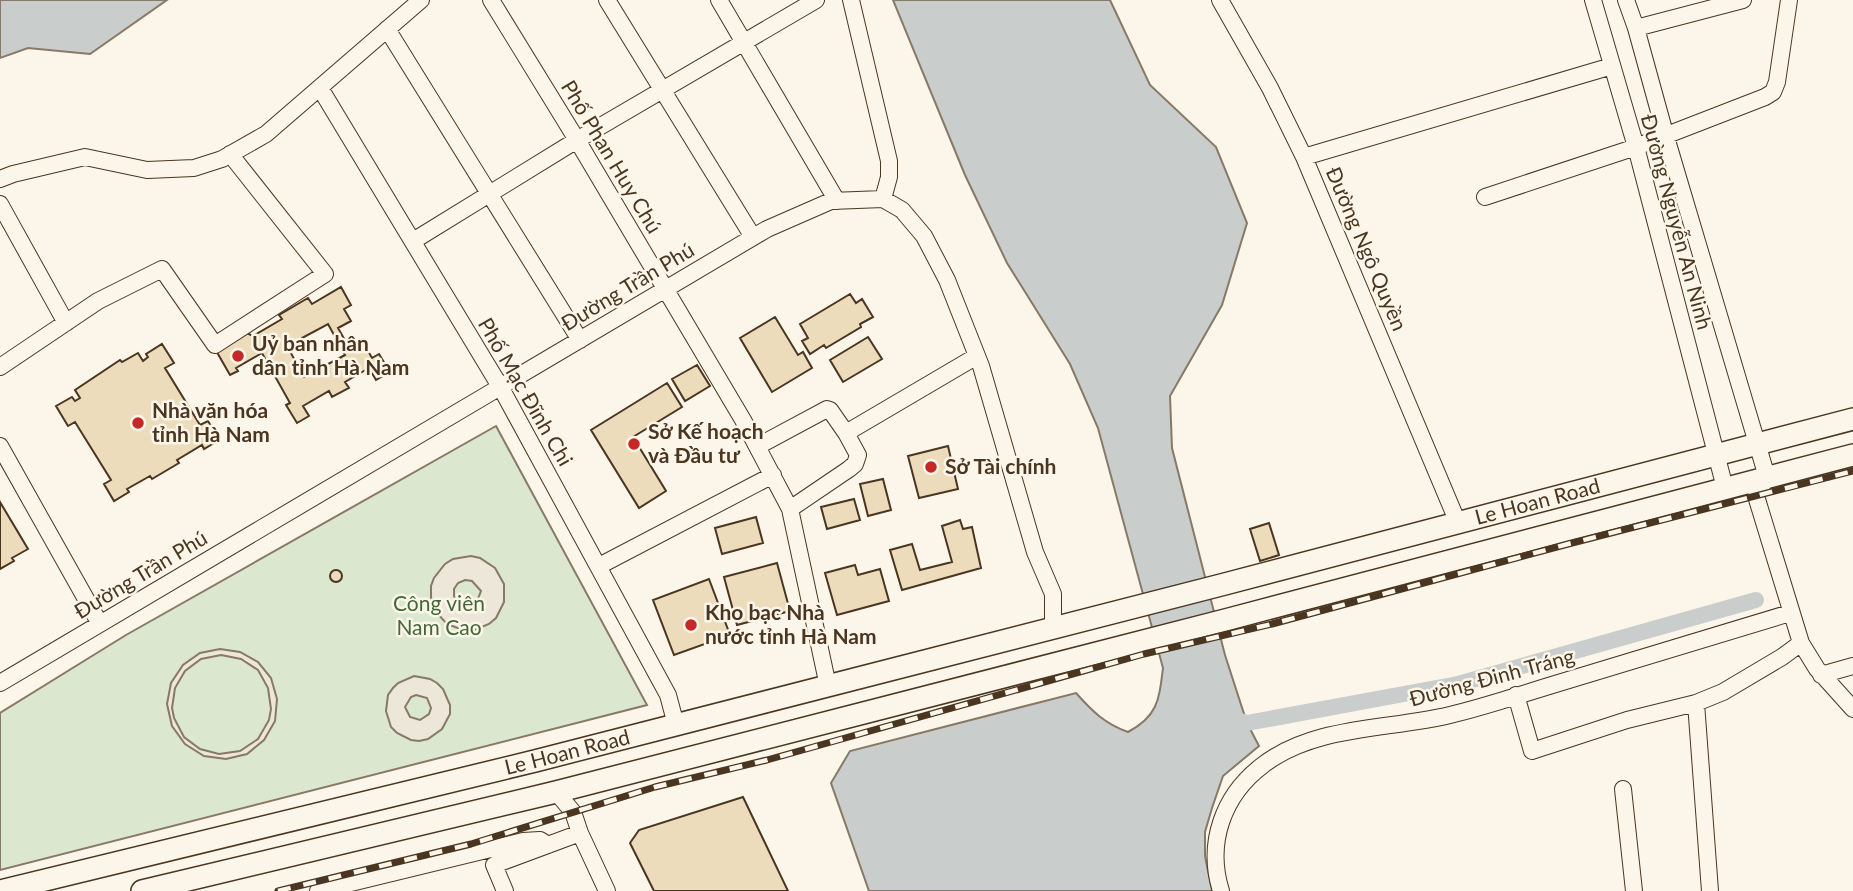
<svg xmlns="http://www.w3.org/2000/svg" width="1853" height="891" viewBox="0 0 1853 891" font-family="Lato,sans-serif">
	<rect width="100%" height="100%" fill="#fbf6e9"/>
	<path fill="#dce7d0" stroke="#887966" stroke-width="2" d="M496 426 647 705 0 870V713L126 635Z"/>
	<path fill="#ede7d9" stroke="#887966" stroke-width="2" fill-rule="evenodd" d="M471 556 480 558 495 568 504 584V602L496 618 489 624 472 631 463 630 447 624 435 611 431 597V586L434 578 445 564 453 559ZM465 580 472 581 481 591 476 604 470 607 463 606 457 602 454 596V589L458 583Z
		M220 649 240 652 258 662 271 678 277 699 275 721 264 740 247 754 226 759 204 756 185 744 172 726 167 704 171 683 183 665 200 653ZM221 655 241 659 258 670 268 688 271 709 269 720 258 739 240 751 219 754 200 749 184 737 174 718 172 708 175 688 185 671 201 659Z
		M414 676 430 679 437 683 443 689 450 705V714L442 729 428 739 419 741 411 740 397 733 391 727 386 711 388 695 393 688 398 683ZM416 695 427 698 431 708 429 714 420 720 410 717 405 707 411 697Z"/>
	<path fill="#c9cecd" stroke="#887966" stroke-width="2" d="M0 0H167L90 54 28 48 0 58Z
		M893 0H1110L1150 85 1216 147 1247 223 1222 305 1170 396 1172 448 1225 655 1247 723 1259 746 1223 776 1212 808 1205 832V856L1212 891H869L831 783 850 751 1076 693C1092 711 1105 724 1128 732 1158 716 1159 700 1163 668L1098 428 1070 364 1007 263 965 175Z"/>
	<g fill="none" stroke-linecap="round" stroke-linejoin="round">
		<path stroke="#c9cecd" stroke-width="16" d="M1229 718 1247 723 1458 684 1756 600"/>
	</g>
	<path fill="#ecdcbc" stroke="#4a3520" stroke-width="2" fill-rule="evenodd" d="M341 287 351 305 344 309 351 321 338 328 351 351 364 344 372 358 379 354 390 372 376 380 369 368 345 382 349 388 332 397 329 391 303 406 309 416 297 423 286 405 290 403 262 353 236 368 238 371 230 375 214 347 242 331 253 336 282 319 279 315 308 298 312 304ZM328 324 345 355 304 377 287 346Z
		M850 294 856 303 862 299 873 317 860 324 861 327 826 348 824 345 810 354 802 341 808 338 800 324Z
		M775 317 798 355 803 352 812 368 772 392 740 338Z
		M868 337 882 359 843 382 830 360Z
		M162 344 174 363 165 368 200 425 208 421 219 440 204 449 202 445 177 460 179 463 152 479 150 476 127 489 129 492 114 501 104 484 111 480 75 422 68 426 56 406 72 397 75 401 80 398 75 390 120 360 122 362 138 353 143 361 148 357 146 354Z
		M697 365 710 386 685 401 672 379Z
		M667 383 682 407 633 437 666 491 639 508 591 430Z
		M948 446 958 489 919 498 908 456Z
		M883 479 891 510 868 516 860 484Z
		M854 499 860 520 827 529 821 507Z
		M0 502 28 549 12 558 14 561 0 569Z
		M756 517 763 543 722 554 715 528Z
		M960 520 963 529 972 527 981 568 902 590 890 550 912 544 920 570 952 562 942 526Z
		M1269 523 1279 555 1260 561 1250 529Z
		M777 563 790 611 737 625 724 577Z
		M855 565 858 575 880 569 889 601 837 615 825 573Z
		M330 576a6 6 0 1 1 12 0a6 6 0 1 1-12 0Z
		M709 579 730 635 674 655 653 600Z
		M743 797 788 891H654L630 843 639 830Z"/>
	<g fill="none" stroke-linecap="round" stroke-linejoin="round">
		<defs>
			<path id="minor" d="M491 0 577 140 743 420 790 509 828 686
				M607 0 753 237
				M719 0 837 201
				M851 0 889 161V177L883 199
				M1220 0 1270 88 1304 157 1458 523
				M1593 0 1636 147 1725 488
				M1626 0 1636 28 1666 137 1767 477 1756 496 1801 643 1817 669 1853 709
				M1636 28 1743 0
				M387 29 580 340
				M320 88 501 388 668 695 676 725
				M1304 157 1612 66
				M0 179 13 174 85 157 147 170 194 168 222 159 266 134 421 0
				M1485 197 1636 147 1765 97 1773 92 1777 82 1789 0
				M0 204 66 323
				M413 241 577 140 816 0
				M0 367 98 301 162 269 215 345 325 274 230 154
				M846 433 977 356
				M0 446 100 624
				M758 446 827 409 830 410 846 433 858 455 855 464 849 469 790 509
				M599 566 773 475
				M1821 675 1853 666
				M0 683 767 229 831 201 883 199 902 210 924 236 947 280 981 366 1035 552 1053 594V628
				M1516 695 1532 751 1627 720 1696 703
				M1623 789 1634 891
				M556 792 573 812 580 833 607 891
				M318 891 523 841 540 840 548 845
				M505 891 494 865 580 833
				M1221 891C1206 843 1223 795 1263 765 1315 725 1389 730 1450 715 1488 706 1525 693 1562 682 1638 659 1714 636 1790 613
				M1710 891 1696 703 1723 692 1782 657 1801 643"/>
			<g id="major">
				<path id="s1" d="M0 891 535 761 1221 585 1853 419"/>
				<path d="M142 891 556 792 1229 619 1853 455"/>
			</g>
		</defs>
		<use href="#minor" stroke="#4a3520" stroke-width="18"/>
		<use href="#major" stroke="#4a3520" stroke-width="24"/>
		<use href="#minor" stroke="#fbf6e9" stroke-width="16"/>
		<use href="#major" stroke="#fbf6e9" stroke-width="21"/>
		<defs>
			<path id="rail" d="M278 891 471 844 655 787 767 760 1144 654 1272 624 1568 544 1853 471"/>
		</defs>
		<use href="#rail" stroke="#4a3520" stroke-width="7"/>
		<use href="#rail" stroke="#fbf6e9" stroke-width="4.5" stroke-dasharray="13" stroke-linecap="butt"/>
	</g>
	<g fill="#c62828" stroke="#fbf6e9" stroke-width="2.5">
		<circle cx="238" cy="356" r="7"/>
		<circle cx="138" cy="423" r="7"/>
		<circle cx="634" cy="444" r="7"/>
		<circle cx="931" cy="467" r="7"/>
		<circle cx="691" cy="625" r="7"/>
	</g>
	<g text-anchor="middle" stroke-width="5" stroke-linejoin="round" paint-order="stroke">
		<g font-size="21" fill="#4a3520" stroke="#fbf6e9">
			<text transform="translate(611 157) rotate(59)" y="7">Phố Phan Huy Chú</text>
			<text transform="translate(1676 222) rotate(75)" y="7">Đường Nguyễn An Ninh</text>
			<text transform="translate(1366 249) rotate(67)" y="7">Đường Ngô Quyền</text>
			<text transform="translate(628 287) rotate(-31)" y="7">Đường Trần Phú</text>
			<text transform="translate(525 392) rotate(60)" y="7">Phố Mạc Đĩnh Chi</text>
			<text dy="7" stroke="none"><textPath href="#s1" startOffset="1586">Le Hoan Road</textPath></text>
			<text transform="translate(141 575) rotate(-31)" y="7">Đường Trần Phú</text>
			<text transform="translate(1492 678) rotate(-15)" y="7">Đường Đinh Tráng</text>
			<text dy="7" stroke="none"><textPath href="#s1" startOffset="584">Le Hoan Road</textPath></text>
		</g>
		<g font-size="21" font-weight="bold" fill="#4a3520" stroke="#fbf6e9" text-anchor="start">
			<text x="252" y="351">Uỷ ban nhân<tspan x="252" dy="24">dân tỉnh Hà Nam</tspan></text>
			<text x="152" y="418">Nhà văn hóa<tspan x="152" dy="24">tỉnh Hà Nam</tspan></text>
			<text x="648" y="439">Sở Kế hoạch<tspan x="648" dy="24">và Đầu tư</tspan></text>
			<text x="945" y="474">Sở Tài chính</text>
			<text x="705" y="620">Kho bạc Nhà<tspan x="705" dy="24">nước tỉnh Hà Nam</tspan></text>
		</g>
		<g font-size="21" fill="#436837" stroke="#fbf6e9">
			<text x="439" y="611">Công viên<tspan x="439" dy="24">Nam Cao</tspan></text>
		</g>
	</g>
</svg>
